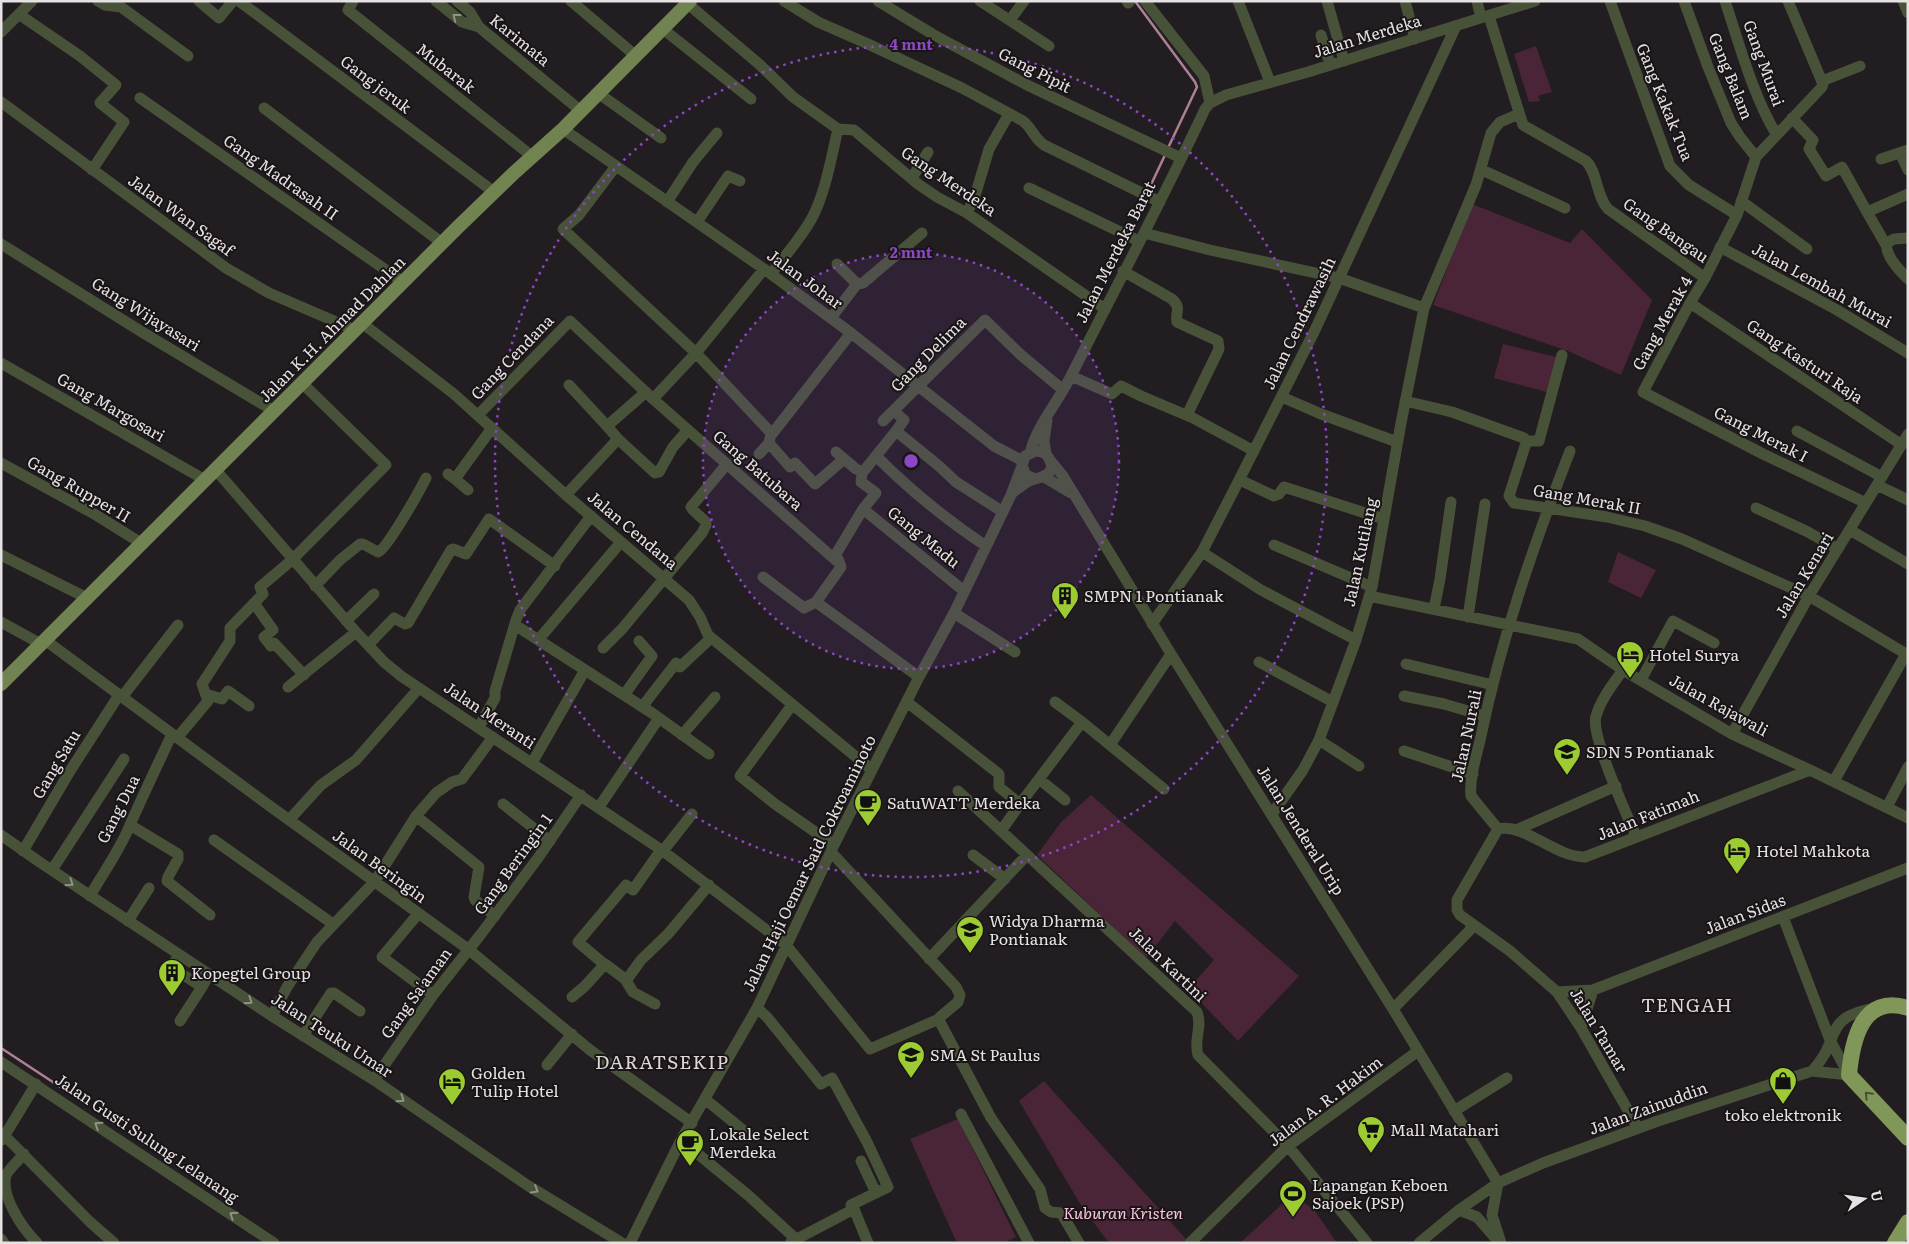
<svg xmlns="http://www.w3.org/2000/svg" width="1909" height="1244" viewBox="0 0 1909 1244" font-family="Literata,serif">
	<rect width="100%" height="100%" fill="#221d20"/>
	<path fill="#492537" d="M1536 46 1552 92 1538 96 1540 101 1529 102 1514 54Z
		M1472 204 1570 243 1582 229 1652 300 1621 375 1568 351 1433 305Z
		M1503 344 1560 358 1551 393 1494 378Z
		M1618 552 1656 570 1641 598 1608 582Z
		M1091 795 1299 976 1238 1041 1188 989 1214 960 1175 921 1146 958 1037 855 1061 822Z
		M1044 1081 1187 1240 1185 1243H1109L1082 1207 1019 1101Z
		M958 1119 1016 1237 1004 1243H957L910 1139Z
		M1293 1194 1315 1211 1337 1243H1240Z"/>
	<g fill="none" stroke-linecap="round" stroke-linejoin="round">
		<path stroke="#ad8095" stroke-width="2.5" d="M1135 1 1195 82 1197 87 1168 148
			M1148 191 1165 155
			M1 1048 65 1090"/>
		<path stroke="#485239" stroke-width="11" d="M98 1 105 5 121 7 188 56
			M199 1 219 18 233 1
			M239 1 494 192
			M353 1 348 10 533 157
			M436 1 462 22 479 27 581 111
			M457 1 470 12 479 27
			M571 1 636 56
			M784 1 818 22 868 44 962 88 1023 121C1032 128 1034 138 1044 145L1160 202
			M878 1 934 35 1027 85 1181 158
			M980 1 1049 46
			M1127 1 1128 3 1130 1
			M1145 1 1204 76 1210 103
			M1238 1 1270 82
			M1327 1 1344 61
			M1405 1 1415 39
			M1477 1 1481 18
			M1610 1 1670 166 1689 185 1737 215
			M1684 1 1708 67 1731 123 1740 137 1756 157
			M1725 1C1740 46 1752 93 1776 134
			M1788 1 1823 84 1822 87 1756 157 1737 215 1705 278 1690 303 1643 392 1763 454 1866 503
			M1903 1 1908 13
			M688 4 759 64 793 97 838 129 854 130 918 184 937 197 967 213 1105 309
			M20 15 80 56 116 85 100 103 124 122 92 170
			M1489 16 1523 125 1586 161C1598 173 1596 196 1608 209L1705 278
			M1010 20 1024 1
			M663 29 751 99
			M1 32 32 1
			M1321 35 1330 64
			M1822 81 1860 66
			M598 93 661 138
			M140 98 403 282
			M1 102 226 268 269 293 355 330
			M264 108 442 243
			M1792 118 1813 140 1809 149 1826 176 1842 167 1867 212
			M563 129 764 269 851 333 994 446 1023 461
			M1900 153 1908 170
			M1881 159 1908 150
			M616 166 579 215 563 229 696 353 772 434 851 333
			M1482 170 1565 208
			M912 178 928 152
			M1029 188 1139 241
			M1741 201 1807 249
			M667 202 693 162 717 133
			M967 213 975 196 989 149 1009 114
			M697 222 728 176 740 181
			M1144 233 1210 250 1339 278 1424 308 1476 185 1491 133 1500 122 1519 114
			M1908 238 1894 239 1887 243C1884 255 1900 271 1908 279
			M1 244 142 332 274 411
			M1886 245 1867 212 1908 194
			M1720 247 1837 310 1908 353
			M764 269 696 353 653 399 840 564 841 567 816 602 919 677
			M1123 271 1172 299C1182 309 1175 311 1177 322L1218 341 1219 349 1187 415
			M771 274C785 256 801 238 812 218 826 191 831 158 838 129
			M857 284 863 283 922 233
			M1690 303 1902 445
			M831 318 857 284 837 264
			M362 323 454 394 566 495 689 600 700 617 708 635 872 770
			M1 363 205 480
			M1071 376 1112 394 1121 386 1141 396 1193 418 1254 451
			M569 385 607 426 646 392
			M1282 397 1321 414 1397 442
			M1405 401 1452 412 1524 438 1526 443 1509 496 1514 503 1607 517 1645 526 1682 539 1809 596 1908 655
			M894 411 904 420 896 431
			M478 415 570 321 653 399
			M883 421 985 320 1021 355 1063 390
			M607 426 618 439 655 473 659 472 673 447 688 430
			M1797 431 1882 477
			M1526 441H1539L1562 355
			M769 443 790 467 795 463 815 484 844 459
			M1570 451C1534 544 1501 639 1481 736 1477 755 1469 777 1471 796L1498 829 1457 900V910L1460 915 1510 951 1557 992 1581 1028 1638 1128
			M836 452 856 469 863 472 896 431 939 466 956 482 1003 512
			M1030 453C1037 425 1058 402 1071 376 1116 287 1163 199 1205 109L1210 103 1226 95 1308 72 1535 1
			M759 454 769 443 770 438
			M1046 454 1044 441 1047 420
			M876 456C911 491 945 519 986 546
			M1049 459 1063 476 1171 654 1393 1009 1498 1183
			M1 463 96 515 141 543
			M215 469 356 632 384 662 401 676 663 851 786 945 870 1049 939 1019
			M448 474 455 479 492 428
			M1044 477 1071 493
			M455 479 468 490
			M1240 480 1274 496 1279 494 1284 487 1384 519
			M1877 485 1908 500
			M1012 493C1018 489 1023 484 1029 481 1039 477 1058 476 1049 458 1046 453 1041 451 1035 451L1025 456 1022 466 1026 475 1035 479
			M566 495 618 439
			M1756 508 1806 531 1838 549
			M863 509 964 591
			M1850 530 1908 564
			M1274 545 1372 587
			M1202 552 1261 590 1356 640
			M1 555 87 598
			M840 564 836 554 863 509 876 493 861 482 862 473
			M763 577 804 608 816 602
			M315 586 340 560 360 544H363L378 552C387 549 420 490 426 478
			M1369 596 1578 639 1623 670 1732 734 1810 770 1908 818
			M254 603 273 630 264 637 271 646 274 643 304 675
			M1434 609 1440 579 1451 502
			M954 613 1015 652
			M1468 617 1485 504
			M346 621 374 594
			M1 622 41 644
			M1152 624 1202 552 1235 488 1315 330 1456 26
			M515 625 652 713 709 754
			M539 639 621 542
			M45 640 267 804 468 949 590 1050 692 1123
			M368 645 394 618 405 624 408 623 451 550 453 549 466 554 489 519 555 566
			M603 648 622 629 702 533 706 525V522L693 510 691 507 727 464
			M1259 662 1333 702
			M1406 664 1493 685
			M1623 670C1613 684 1601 699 1596 716 1590 735 1627 815 1636 836
			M1641 680 1673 621 1714 643
			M288 687 356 632
			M206 694 222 699 228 691 249 706
			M624 695 652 656 639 641
			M1404 696 1444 704 1485 716
			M122 697 178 625
			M907 702 999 774V787L1020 804 1001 831
			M1055 702 1082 722
			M792 705 740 776 775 804 834 845
			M642 707 676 663 680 667 711 638
			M479 727 495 698V691L516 620 520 610 591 516
			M1732 734 1809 596 1908 434
			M682 735 715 697
			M177 738 208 701 202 684 230 641V628L263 594 260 587 292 560 386 465 302 383
			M1319 740 1359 766
			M1110 745 1164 789
			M1404 751 1473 774
			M532 763 585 670
			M1039 779 1065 800
			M1834 781 1906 654
			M958 791 1197 1012C1203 1028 1193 1038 1198 1055L1288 1146 1367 1243
			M503 804 550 841
			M1020 804 1082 722 1110 745 1171 654
			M599 807 659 718
			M1887 807 1908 767
			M1272 814 1303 770 1319 740 1356 640 1372 587 1401 423 1424 308
			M416 816 479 867 474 897 475 900 495 916
			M289 820 321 785 356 760 419 688
			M130 825 178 854V859L168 877 167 881 210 915
			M1498 829C1525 823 1554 857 1585 857L1810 770
			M1516 830 1616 786
			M1 835 41 863 272 1016 374 1080 527 1185 622 1243
			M214 840 333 924
			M23 851 70 771 119 695
			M663 851 692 814
			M831 852 956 987 960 995 958 1002 940 1017 939 1019 941 1024 991 1118 1040 1189 1045 1208 1051 1212 1061 1213 1079 1243
			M973 855 1005 879
			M52 870 124 759
			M90 896C103 873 120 850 130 825 143 795 158 764 172 734
			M418 914 382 957 433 995
			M1783 917 1830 1040 1849 1075
			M128 921 149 888
			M179 955 171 967 202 987 209 975
			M929 959 1027 855
			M604 964 578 942 626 885 633 890 661 850
			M625 979 633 992 655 1004
			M1557 992 1593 990 1908 868
			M572 997 585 986 605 964 625 979 628 978 641 960 668 934 709 885
			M757 1008 767 1017 821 1084 832 1078 867 1142 888 1187 851 1205
			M1393 1009 1470 930 1471 924
			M272 1016 287 987 317 942 375 881 416 816 436 793 452 782 462 779 493 737
			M180 1021 202 987
			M1581 1028 1593 990
			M303 1036 331 993H334L360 1011
			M1 1062 274 1243
			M547 1065 572 1034
			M1812 1071C1843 1039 1820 1017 1877 1008
			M374 1080 433 995 481 934 538 858 581 795
			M705 1099 749 1135
			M1454 1111 1507 1078
			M961 1114 1029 1243
			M5 1136 90 1222 114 1243
			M2 1140 36 1084
			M681 1140 749 1196 797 1240
			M24 1154C18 1161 10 1168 6 1175 0 1196 23 1229 37 1243
			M861 1161 876 1193
			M1498 1183 1492 1215 1501 1243
			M1459 1210 1477 1217 1496 1239
			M1 1239 4 1243
			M791 1242 854 1209 868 1243
			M630 1243 681 1140 757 1008 834 845 919 677 954 613 1011 495 1022 466
			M1190 1243 1288 1146 1418 1051
			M1419 1243 1459 1210 1498 1183 1543 1163 1658 1121 1812 1071 1849 1075"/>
		<path stroke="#708350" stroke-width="14" d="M1 684 459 226 515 172 563 129 690 1"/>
		<path stroke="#809759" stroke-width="16" d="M1908 1008C1862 993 1852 1041 1849 1075L1908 1138
			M1895 1243 1908 1222"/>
	</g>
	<defs><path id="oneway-chevron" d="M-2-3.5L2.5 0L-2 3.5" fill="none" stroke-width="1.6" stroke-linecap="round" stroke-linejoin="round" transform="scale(1.25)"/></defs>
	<g stroke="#8f9386">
		<use href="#oneway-chevron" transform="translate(456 17) rotate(-142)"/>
		<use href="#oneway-chevron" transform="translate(70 883) rotate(34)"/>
		<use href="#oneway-chevron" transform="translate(249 1001) rotate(34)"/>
		<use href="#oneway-chevron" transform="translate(401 1099) rotate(34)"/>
		<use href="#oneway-chevron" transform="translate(98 1125) rotate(-147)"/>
		<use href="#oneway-chevron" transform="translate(535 1190) rotate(31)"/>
		<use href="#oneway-chevron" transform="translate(233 1215) rotate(-146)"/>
	</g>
	<use stroke="#474f34" href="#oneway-chevron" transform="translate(1868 1095) rotate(-134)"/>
	<circle cx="911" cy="461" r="208" fill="#8b47c4" fill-opacity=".12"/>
	<g fill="none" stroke="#8b47c4" stroke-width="2.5" stroke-dasharray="2.5 5">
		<circle cx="911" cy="461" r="208"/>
		<circle cx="911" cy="461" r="416"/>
	</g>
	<defs>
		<symbol id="building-pin" viewBox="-11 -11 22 30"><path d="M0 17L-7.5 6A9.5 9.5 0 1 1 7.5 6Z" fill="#9ccb32" stroke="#191416"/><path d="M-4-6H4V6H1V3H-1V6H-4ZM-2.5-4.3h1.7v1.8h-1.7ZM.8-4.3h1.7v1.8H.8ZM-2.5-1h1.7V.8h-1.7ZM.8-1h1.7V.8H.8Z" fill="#111"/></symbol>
		<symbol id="hotel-pin" viewBox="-11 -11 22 30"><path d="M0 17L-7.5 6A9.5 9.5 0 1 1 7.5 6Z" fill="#9ccb32" stroke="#191416"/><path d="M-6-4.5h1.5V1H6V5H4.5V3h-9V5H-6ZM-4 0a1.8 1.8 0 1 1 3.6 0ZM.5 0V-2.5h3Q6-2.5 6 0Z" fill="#111"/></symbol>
		<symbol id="school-pin" viewBox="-11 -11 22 30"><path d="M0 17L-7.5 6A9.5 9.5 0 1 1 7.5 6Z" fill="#9ccb32" stroke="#191416"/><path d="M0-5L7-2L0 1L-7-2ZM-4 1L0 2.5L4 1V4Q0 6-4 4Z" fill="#111"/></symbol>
		<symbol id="cafe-pin" viewBox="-11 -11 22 30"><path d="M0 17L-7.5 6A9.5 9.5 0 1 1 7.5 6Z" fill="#9ccb32" stroke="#191416"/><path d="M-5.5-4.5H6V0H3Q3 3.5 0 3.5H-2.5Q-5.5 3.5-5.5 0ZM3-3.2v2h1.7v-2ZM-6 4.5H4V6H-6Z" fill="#111"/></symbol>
		<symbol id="university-pin" viewBox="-11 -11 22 30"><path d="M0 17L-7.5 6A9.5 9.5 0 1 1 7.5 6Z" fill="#9ccb32" stroke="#191416"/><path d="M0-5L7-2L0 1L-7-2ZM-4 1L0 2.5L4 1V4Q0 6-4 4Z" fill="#111"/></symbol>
		<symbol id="shop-pin" viewBox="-11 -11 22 30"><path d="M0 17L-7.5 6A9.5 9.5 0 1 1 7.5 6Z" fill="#9ccb32" stroke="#191416"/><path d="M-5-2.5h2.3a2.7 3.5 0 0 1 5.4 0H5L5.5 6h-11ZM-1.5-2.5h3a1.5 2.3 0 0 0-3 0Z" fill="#111"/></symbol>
		<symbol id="supermarket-pin" viewBox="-11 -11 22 30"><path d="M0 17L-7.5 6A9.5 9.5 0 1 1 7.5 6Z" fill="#9ccb32" stroke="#191416"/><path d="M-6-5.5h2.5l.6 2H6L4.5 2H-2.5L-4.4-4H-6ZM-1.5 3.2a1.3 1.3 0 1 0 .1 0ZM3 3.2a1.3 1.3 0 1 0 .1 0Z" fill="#111"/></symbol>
		<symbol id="stadium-pin" viewBox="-11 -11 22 30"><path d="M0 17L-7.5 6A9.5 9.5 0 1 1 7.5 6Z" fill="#9ccb32" stroke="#191416"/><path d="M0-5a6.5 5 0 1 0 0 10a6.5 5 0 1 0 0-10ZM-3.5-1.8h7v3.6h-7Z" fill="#111"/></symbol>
	</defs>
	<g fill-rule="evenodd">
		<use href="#building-pin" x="1049" y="580" width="32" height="43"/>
		<use href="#hotel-pin" x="1614" y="639" width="32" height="43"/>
		<use href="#school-pin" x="1551" y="736" width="32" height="43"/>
		<use href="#cafe-pin" x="852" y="787" width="32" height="43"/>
		<use href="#hotel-pin" x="1721" y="835" width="32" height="43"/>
		<use href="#university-pin" x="954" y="914" width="32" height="43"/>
		<use href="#building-pin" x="156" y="957" width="32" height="43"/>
		<use href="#school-pin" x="895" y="1039" width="32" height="43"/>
		<use href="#shop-pin" x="1767" y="1065" width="32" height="43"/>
		<use href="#hotel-pin" x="436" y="1066" width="32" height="43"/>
		<use href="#supermarket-pin" x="1355" y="1114" width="32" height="43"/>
		<use href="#cafe-pin" x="674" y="1127" width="32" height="43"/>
		<use href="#stadium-pin" x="1277" y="1178" width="32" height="43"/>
	</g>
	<g text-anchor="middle" stroke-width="4" stroke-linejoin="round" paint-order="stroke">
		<g font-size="16" fill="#e6e2e3" stroke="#191416">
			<text transform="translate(1367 36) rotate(-17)" y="6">Jalan Merdeka</text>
			<text transform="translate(520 40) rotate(39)" y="6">Karimata</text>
			<text transform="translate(1764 63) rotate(70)" y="6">Gang Murai</text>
			<text transform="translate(446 68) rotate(38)" y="6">Mubarak</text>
			<text transform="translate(1035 70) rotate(27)" y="6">Gang Pipit</text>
			<text transform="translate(1731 76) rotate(68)" y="6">Gang Balam</text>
			<text transform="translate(376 84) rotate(37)" y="6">Gang jeruk</text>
			<text transform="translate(1665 102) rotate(68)" y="6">Gang Kakak Tua</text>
			<text transform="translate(281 177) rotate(35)" y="6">Gang Madrasah II</text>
			<text transform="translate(949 181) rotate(34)" y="6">Gang Merdeka</text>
			<text transform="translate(181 215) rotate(36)" y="6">Jalan Wan Sagaf</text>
			<text transform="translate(1666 230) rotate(35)" y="6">Gang Bangau</text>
			<text transform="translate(1115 252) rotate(-63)" y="6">Jalan Merdeka Barat</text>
			<text transform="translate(805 279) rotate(36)" y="6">Jalan Johar</text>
			<text transform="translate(1822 285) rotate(29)" y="6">Jalan Lembah Murai</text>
			<text transform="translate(146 314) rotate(32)" y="6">Gang Wijayasari</text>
			<text transform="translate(1299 323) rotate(-64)" y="6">Jalan Cendrawasih</text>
			<text transform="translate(1662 323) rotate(-61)" y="6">Gang Merak 4</text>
			<text transform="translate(332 329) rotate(-45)" y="6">Jalan K.H. Ahmad Dahlan</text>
			<text transform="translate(928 354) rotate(-45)" y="6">Gang Delima</text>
			<text transform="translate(512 357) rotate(-46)" y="6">Gang Cendana</text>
			<text transform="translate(1805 361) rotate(34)" y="6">Gang Kasturi Raja</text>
			<text transform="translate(111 407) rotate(30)" y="6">Gang Margosari</text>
			<text transform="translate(1761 434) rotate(27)" y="6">Gang Merak I</text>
			<text transform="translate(758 470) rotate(41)" y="6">Gang Batubara</text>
			<text transform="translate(79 489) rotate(30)" y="6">Gang Rupper II</text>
			<text transform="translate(1587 499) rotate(10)" y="6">Gang Merak II</text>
			<text transform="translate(633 530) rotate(40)" y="6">Jalan Cendana</text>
			<text transform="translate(924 537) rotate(39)" y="6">Gang Madu</text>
			<text transform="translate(1360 552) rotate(-78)" y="6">Jalan Kutilang</text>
			<text transform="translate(1804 575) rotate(-59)" y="6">Jalan Kenari</text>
			<text transform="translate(1719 705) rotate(29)" y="6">Jalan Rajawali</text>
			<text transform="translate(490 715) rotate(34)" y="6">Jalan Meranti</text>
			<text transform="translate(1466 736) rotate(-78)" y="6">Jalan Nurali</text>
			<text transform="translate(56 764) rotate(-59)" y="6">Gang Satu</text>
			<text transform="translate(118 809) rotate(-63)" y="6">Gang Dua</text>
			<text transform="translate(1648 815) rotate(-22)" y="6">Jalan Fatimah</text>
			<text transform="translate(1301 830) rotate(58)" y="6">Jalan Jenderal Urip</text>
			<text transform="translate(809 863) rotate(-64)" y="6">Jalan Haji Oemar Said Cokroaminoto</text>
			<text transform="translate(513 864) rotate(-54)" y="6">Gang Beringin 1</text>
			<text transform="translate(380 866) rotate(36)" y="6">Jalan Beringin</text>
			<text transform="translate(1745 914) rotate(-21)" y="6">Jalan Sidas</text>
			<text transform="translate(1168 964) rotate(44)" y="6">Jalan Kartini</text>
			<text transform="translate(416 993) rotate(-54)" y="6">Gang Sa'aman</text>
			<text transform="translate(1599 1030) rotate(59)" y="6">Jalan Tamar</text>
			<text transform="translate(332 1035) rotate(33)" y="6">Jalan Teuku Umar</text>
			<text transform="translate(1325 1101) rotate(-37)" y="6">Jalan A. R. Hakim</text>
			<text transform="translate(1648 1108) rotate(-20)" y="6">Jalan Zainuddin</text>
			<text transform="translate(147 1138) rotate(34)" y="6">Jalan Gusti Sulung Lelanang</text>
		</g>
		<g font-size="16" fill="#e6e2e3" stroke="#191416" text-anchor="start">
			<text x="1084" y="602">SMPN 1 Pontianak</text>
			<text x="1649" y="661">Hotel Surya</text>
			<text x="1586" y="758">SDN 5 Pontianak</text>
			<text x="887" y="809">SatuWATT Merdeka</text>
			<text x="1756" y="857">Hotel Mahkota</text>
			<text x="989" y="927">Widya Dharma<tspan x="989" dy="18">Pontianak</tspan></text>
			<text x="191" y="979">Kopegtel Group</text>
			<text x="930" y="1061">SMA St Paulus</text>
			<text x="471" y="1079">Golden<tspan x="471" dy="18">Tulip Hotel</tspan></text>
			<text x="1783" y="1121" text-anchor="middle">toko elektronik</text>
			<text x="1390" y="1136">Mall Matahari</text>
			<text x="709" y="1140">Lokale Select<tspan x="709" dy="18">Merdeka</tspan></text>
			<text x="1312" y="1191">Lapangan Keboen<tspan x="1312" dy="18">Sajoek (PSP)</tspan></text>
		</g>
		<g font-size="16" font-style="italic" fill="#fcc3dd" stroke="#191416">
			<text x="1123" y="1219">Kuburan Kristen</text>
		</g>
		<g font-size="19" letter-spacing="1" fill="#ddd6d9" stroke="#191416">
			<text x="1687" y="1012">TENGAH</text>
			<text x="662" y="1069">DARATSEKIP</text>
		</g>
	</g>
	<circle cx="911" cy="461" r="8" fill="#8b47c4" stroke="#191416" stroke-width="2.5"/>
	<g font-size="15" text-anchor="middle" font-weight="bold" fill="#8b47c4" stroke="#191416" stroke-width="4" stroke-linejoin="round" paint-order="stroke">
		<text x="911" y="50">4 mnt</text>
		<text x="911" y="258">2 mnt</text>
	</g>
	<rect width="1909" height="1244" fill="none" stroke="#e6e2e3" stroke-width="5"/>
	<g transform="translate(1864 1199) rotate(77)" stroke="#191416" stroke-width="4" paint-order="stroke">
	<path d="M0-4L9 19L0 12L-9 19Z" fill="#e6e2e3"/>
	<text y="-8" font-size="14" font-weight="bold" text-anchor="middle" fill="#e6e2e3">U</text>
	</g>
</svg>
